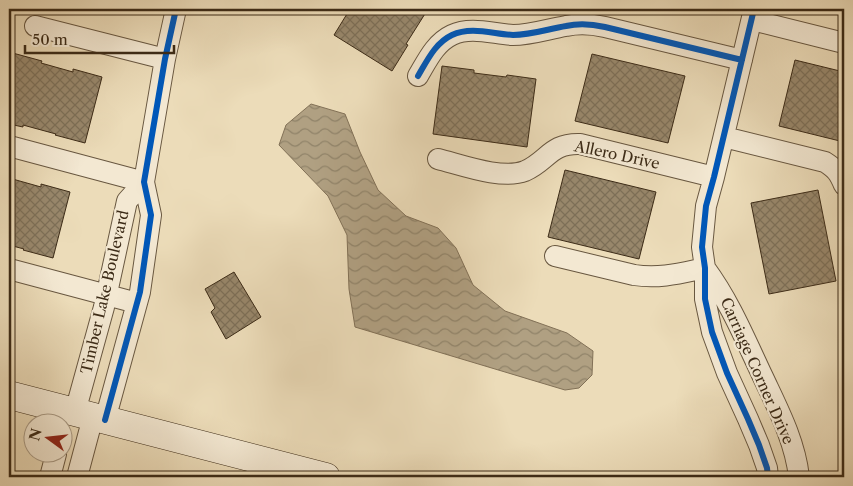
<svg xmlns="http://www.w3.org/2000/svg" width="853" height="486" viewBox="0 0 853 486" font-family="'Libre Caslon Text',serif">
	<defs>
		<pattern id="water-waves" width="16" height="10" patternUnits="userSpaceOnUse" patternTransform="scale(1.25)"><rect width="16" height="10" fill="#b0a082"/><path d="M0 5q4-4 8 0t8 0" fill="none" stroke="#908369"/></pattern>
		<pattern id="building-cross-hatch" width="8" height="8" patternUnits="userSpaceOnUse" patternTransform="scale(1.25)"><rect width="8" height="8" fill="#98876b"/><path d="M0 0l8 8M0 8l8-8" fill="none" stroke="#7d6f57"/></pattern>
	</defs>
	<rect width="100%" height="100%" fill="#ecdcb9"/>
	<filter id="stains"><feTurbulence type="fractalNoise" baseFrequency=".004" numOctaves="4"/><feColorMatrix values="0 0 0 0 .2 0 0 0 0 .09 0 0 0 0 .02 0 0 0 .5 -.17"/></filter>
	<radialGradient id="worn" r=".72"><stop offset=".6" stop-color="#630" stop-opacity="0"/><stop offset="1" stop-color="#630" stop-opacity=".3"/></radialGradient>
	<path fill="url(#water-waves)" stroke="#827157" d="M311 104 345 114 360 152 378 190 406 216 438 228 456 248 473 285 505 311 567 333 593 351 592 375 579 388 565 390 355 327 349 289 347 235 328 196 279 145 286 125Z"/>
	<path fill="url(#building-cross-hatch)" stroke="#3c2b17" d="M350 9H428L406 44 408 45 392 71 334 35Z
		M9 52 42 61 41 63 73 72V69L102 77 85 143 55 135 56 134 23 125V127L9 124Z
		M592 54 685 76 668 143 575 121Z
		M795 60 844 72V142L779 126Z
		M442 66 474 70V73L506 77 507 75 536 79 527 147 433 134Z
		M565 170 656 192 639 259 548 237Z
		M9 178 41 187V184L70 192 53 258 23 250 24 249 9 245Z
		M818 190 836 281 769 294 751 203Z
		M234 272 261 317 226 339 211 312 215 308 205 289Z"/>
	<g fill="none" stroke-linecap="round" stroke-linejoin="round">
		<defs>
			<path id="street" d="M754 9 714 177 706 206 702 247 705 268V299L712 332 727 373 748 419 759 445 767 468 768 477
				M752 20 844 43
				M35 26 165 59
				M418 76C427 61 435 43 452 35 471 26 493 34 513 35 531 35 548 29 566 26 579 23 592 24 605 27L742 60
				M724 137 825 162C836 169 839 173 844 185
				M9 146 144 182
				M438 159C462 165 502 180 525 171 548 161 550 143 580 144L714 177
				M555 256 634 275C660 279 681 273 705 268 730 302 745 339 763 377 778 409 795 441 799 477
				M9 269 137 303
				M75 412 104 307 127 201 144 182
				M105 420 140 292 151 215 144 182 165 59 176 9
				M50 477 56 454
				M77 477 93 417"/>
			<path id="secondary" d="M9 395 326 477"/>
		</defs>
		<use href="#street" stroke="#685740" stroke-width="22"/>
		<use href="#secondary" stroke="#3c2b17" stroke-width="29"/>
		<use href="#street" stroke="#f3e8d2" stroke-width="20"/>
		<use href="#secondary" stroke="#f3e8d2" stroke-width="28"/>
		<defs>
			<path id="cycleway" d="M754 9 714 177 706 206 702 247 705 268V299L712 332 727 373 748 419 759 445 767 468 768 477
				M418 76C427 61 435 43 452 35 471 26 493 34 513 35 531 35 548 29 566 26 579 23 592 24 605 27L742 60
				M105 420 140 292 151 215 144 182 165 59 176 9"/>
		</defs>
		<use href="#cycleway" stroke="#f3e8d2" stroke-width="9"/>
		<use href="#cycleway" stroke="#0057b8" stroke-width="6"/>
	</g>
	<g text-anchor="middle" stroke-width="4.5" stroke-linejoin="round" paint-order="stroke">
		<g font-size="15" fill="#3c2b17" stroke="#f3e8d2">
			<text transform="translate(617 155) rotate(12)" y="5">Allero Drive</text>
			<text transform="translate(105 292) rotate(-77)" y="5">Timber Lake Boulevard</text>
			<text transform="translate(757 371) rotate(66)" y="5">Carriage Corner Drive</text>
		</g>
	</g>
	<rect width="853" height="486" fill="none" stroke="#ecdcb9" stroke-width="30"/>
	<rect x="10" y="10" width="833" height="466" fill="none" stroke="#3c2b17" stroke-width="2.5"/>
	<rect x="15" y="15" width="823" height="456" fill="none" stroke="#3c2b17"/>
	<g transform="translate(48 438) rotate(285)"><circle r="24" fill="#f3e8d2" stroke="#aa9c87"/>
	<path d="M0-4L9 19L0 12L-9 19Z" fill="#8f2418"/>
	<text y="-8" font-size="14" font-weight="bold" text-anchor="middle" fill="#3c2b17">N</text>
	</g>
	<path d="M25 45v8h149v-8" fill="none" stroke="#3c2b17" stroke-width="2.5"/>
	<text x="32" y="45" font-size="15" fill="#3c2b17" stroke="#f3e8d2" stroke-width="4" paint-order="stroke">50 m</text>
	<rect width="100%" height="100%" filter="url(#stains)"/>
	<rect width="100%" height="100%" fill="url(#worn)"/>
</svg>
